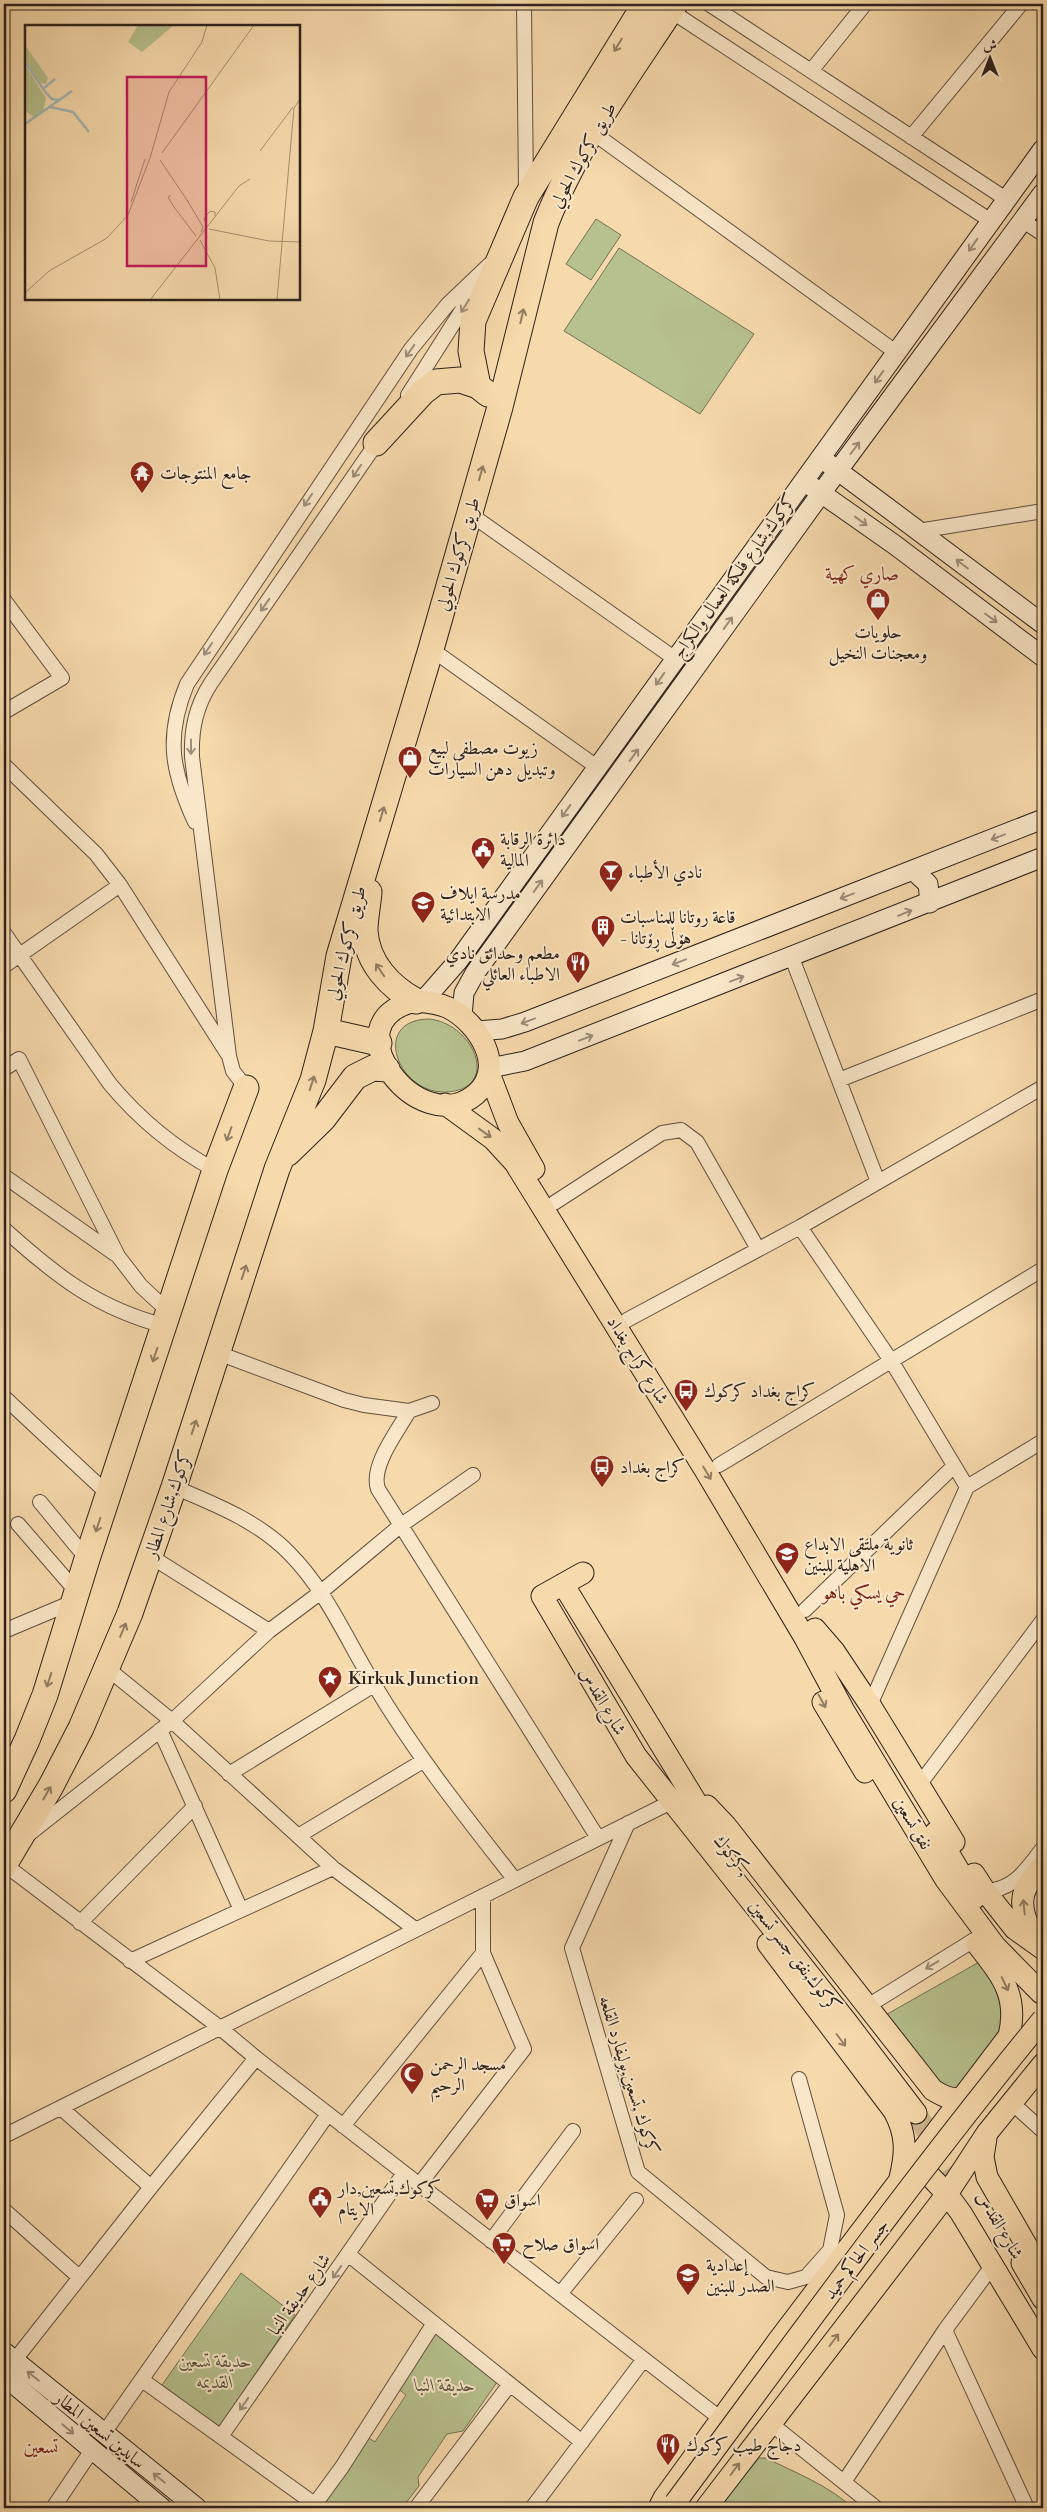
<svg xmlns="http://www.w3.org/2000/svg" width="1047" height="2512" viewBox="0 0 1047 2512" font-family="'Libre Bodoni',Amiri,serif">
	<rect width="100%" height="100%" fill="#f7daac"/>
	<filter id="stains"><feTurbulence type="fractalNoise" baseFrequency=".004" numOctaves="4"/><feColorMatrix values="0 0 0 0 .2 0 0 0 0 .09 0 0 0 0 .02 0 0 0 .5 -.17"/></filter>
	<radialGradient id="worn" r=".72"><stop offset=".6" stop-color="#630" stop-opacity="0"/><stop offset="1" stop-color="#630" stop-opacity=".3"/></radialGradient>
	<path fill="#b7c18e" stroke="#727155" d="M596 219 621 235 591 280 566 264Z
		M619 248 754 334 700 414 564 331Z
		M430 1019C475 1025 500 1088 448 1092 398 1096 369 1019 430 1019Z
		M981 1961 1012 2006 965 2098 944 2097 882 2017Z
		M241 2273 295 2315 219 2428 162 2385Z
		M436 2329 500 2378 463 2431 447 2434 418 2477 419 2486 402 2508H332L325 2503 367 2437 375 2442 406 2395 396 2387Z
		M759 2458H766C796 2473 828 2485 853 2508H768L766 2506 762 2508H718Z"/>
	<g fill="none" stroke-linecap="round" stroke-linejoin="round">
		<path stroke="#cfb58f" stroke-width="21" stroke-dasharray="21 11" stroke-linecap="butt" d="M916 2113 962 2189"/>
		<defs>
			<path id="street" d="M524 4 526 190
				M709 4 1006 199
				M671 11 991 221
				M811 71 865 4
				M592 132 897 353
				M911 137 1021 4
				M1023 221 1043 234
				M408 395 476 288
				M470 514 674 658
				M918 531 1043 511
				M4 600 62 678 4 712
				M431 649 597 767
				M4 765 96 854 120 885 227 1053
				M195 822C172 772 165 737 187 684L411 349 448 304 490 264
				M4 933 110 1084C140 1120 174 1148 215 1170
				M792 958 878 1182
				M4 966 120 885
				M4 1069 19 1059 118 1256 141 1286 169 1312
				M839 1080 1043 999
				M246 1088 233 1071 229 1056 192 757C191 729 196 706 211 683L380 438
				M4 1176 115 1254
				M554 1203 662 1133 681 1130 697 1142 758 1249
				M800 1227 892 1362 967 1487 870 1705
				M4 1229C55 1275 96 1308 165 1326
				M627 1320 800 1227 1043 1087
				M218 1353 344 1400 364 1405 409 1411
				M4 1397 108 1494
				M432 1403 409 1411C398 1431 370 1466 378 1489L598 1838
				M719 1465 1043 1269
				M174 1487C214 1504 258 1521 289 1553 327 1591 347 1641 375 1686 417 1756 465 1816 515 1880
				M967 1487 1043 1441
				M40 1502 87 1559
				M18 1524 76 1591
				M150 1556 269 1631
				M805 1610 953 1467
				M4 1631 73 1602
				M108 1669 172 1721 333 1868 415 1929
				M160 1730 241 1910
				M229 1774 374 1685
				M919 1785 1043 1620
				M628 1823 572 1948 638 2172 766 2277 788 2282 806 2277 830 2250 837 2215 799 2079
				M29 1834 172 1721 269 1631 321 1592 400 1526 473 1475
				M298 1836 423 1761
				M4 1864 219 2027 256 2058 721 2419
				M985 1891C1014 1890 1027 1869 1043 1848
				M80 1923 195 1806
				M130 1961 333 1868
				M866 2007 974 1940
				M1012 2103 1043 2131
				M61 2108 151 2187
				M343 2126 483 1953
				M4 2136 673 1801
				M419 2185 524 2049 483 1953V1896
				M4 2210 79 2277
				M491 2241 573 2131
				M349 2255 582 2442
				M560 2294 636 2200
				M945 2330 1027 2508
				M14 2361 151 2187 256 2058
				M142 2380 320 2508
				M770 2423 876 2508
				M104 2433 328 2114
				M222 2435 404 2173
				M844 2482 945 2330 993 2265
				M315 2504 342 2467 434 2323
				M53 2508 92 2450
				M416 2508 510 2384
				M532 2508 644 2359"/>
			<path id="secondary" d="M829 464 1043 624
				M811 486 895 545 1043 657
				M913 870 928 884 930 903
				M423 1001 458 961 1043 149
				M462 1016 464 993 475 973 822 492 1043 193
				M477 1031 502 1029 525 1022 1043 819
				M490 1068 525 1061 1043 857
				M4 2352 197 2508
				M4 2376 162 2508"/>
			<path id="primary" d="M416 1001C428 1002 439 1003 449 1008 478 1023 507 1067 476 1094 419 1143 326 1020 416 1001Z
				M489 1073 508 1123 534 1169
				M445 1104 493 1139 515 1163 705 1470 805 1638 844 1711 946 1880 995 1946 1041 1993
				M583 1573 542 1596 636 1756 846 2021 916 2113
				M563 1584 713 1830
				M815 1629 834 1651 870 1705 954 1842
				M823 1702 865 1772
				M707 1806 726 1826 933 2090C943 2096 952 2101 965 2098
				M936 1832 975 1898
				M974 1874 985 1891 1015 1929 1043 1949
				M768 1944 894 2111C907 2135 906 2153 900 2178
				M1041 1944C1028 1930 1017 1906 1026 1888 1030 1880 1038 1872 1043 1865
				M986 2138 983 2157 987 2177 1043 2274
				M911 2156 947 2194 961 2213 1043 2349
				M1022 2263 1043 2299
				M659 2508 664 2498 778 2341 1009 2036C1019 1995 1001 1975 977 1944
				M706 2508 947 2194 987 2133 1043 2064"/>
			<path id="highway" d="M478 386 471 351 473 321 526 197 645 4
				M376 443 423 392 436 382 460 380 478 386 488 394
				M369 892C368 905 365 918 365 931 367 963 390 987 416 1001
				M326 1031 379 1043
				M288 1153 323 1119 355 1077 373 1068 387 1069
				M4 1790 27 1740 45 1695 87 1559 215 1170 246 1088
				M4 1865 51 1786 81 1728 130 1613 174 1487 277 1169 313 1080 326 1031 339 956 431 649 500 407 546 223C577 144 629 74 675 4"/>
		</defs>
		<use href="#street" stroke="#604f40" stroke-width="16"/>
		<use href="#secondary" stroke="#2d211c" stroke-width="21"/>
		<use href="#primary" stroke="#2d211c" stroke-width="23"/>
		<use href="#highway" stroke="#2d211c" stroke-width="27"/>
		<use href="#street" stroke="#fae7c9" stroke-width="14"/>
		<use href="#secondary" stroke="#fae7c9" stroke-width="19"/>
		<use href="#primary" stroke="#f7daac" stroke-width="21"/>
		<use href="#highway" stroke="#f7daac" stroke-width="25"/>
		<defs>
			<path id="primary-bridge" d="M675 2503C796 2340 914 2176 1043 2019"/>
		</defs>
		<use href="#primary-bridge" stroke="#2d211c" stroke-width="23" stroke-linecap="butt"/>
		<use href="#primary-bridge" stroke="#f7daac" stroke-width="21"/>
	</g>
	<defs><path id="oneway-shaft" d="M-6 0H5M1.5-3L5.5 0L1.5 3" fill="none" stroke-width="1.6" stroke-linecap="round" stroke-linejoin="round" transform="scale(1.25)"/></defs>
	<g stroke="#927e64">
		<use href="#oneway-shaft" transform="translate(618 45) rotate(121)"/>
		<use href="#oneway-shaft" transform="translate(522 316) rotate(-77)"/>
		<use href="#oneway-shaft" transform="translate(481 473) rotate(-74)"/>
		<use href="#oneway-shaft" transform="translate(382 814) rotate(-73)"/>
		<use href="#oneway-shaft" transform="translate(380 970) rotate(-124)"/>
		<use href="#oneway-shaft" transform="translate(312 1083) rotate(-72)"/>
		<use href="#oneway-shaft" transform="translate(485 1133) rotate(36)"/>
		<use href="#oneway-shaft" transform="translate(229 1134) rotate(110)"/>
		<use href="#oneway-shaft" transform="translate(244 1272) rotate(-72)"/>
		<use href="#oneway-shaft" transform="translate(155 1355) rotate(108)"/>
		<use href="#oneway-shaft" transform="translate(194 1427) rotate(-72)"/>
		<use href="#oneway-shaft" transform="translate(707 1473) rotate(59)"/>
		<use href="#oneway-shaft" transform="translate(98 1525) rotate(108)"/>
		<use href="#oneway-shaft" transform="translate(123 1630) rotate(-68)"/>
		<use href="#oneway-shaft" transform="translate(49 1680) rotate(108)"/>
		<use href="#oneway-shaft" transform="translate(822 1701) rotate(61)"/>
		<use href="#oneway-shaft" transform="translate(47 1793) rotate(-60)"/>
		<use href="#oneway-shaft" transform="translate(1024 1907) rotate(-96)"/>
		<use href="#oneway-shaft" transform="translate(1005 1984) rotate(64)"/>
		<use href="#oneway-shaft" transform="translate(841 2040) rotate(53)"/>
		<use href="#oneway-shaft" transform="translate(834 2340) rotate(-53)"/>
		<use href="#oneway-shaft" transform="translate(735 2469) rotate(-53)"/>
	</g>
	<g stroke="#9e8e7b">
		<use href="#oneway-shaft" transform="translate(973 245) rotate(125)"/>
		<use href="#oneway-shaft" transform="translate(465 306) rotate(122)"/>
		<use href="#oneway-shaft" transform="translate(410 351) rotate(125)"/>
		<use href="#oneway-shaft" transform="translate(879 377) rotate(126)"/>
		<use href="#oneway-shaft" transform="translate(855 448) rotate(-53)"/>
		<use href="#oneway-shaft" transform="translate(357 471) rotate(124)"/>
		<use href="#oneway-shaft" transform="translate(308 500) rotate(124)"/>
		<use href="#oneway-shaft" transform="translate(861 521) rotate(36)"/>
		<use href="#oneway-shaft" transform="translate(962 564) rotate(-143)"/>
		<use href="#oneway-shaft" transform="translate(265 605) rotate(125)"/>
		<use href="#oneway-shaft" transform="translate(991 618) rotate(37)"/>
		<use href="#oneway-shaft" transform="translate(728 623) rotate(-54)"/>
		<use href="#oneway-shaft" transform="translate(208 649) rotate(124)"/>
		<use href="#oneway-shaft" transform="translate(660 679) rotate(125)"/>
		<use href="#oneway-shaft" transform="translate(191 747) rotate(90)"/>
		<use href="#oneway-shaft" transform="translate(634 755) rotate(-54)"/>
		<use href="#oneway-shaft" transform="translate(566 811) rotate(126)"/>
		<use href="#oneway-shaft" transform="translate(998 837) rotate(159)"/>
		<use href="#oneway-shaft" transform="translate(538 886) rotate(-54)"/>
		<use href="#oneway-shaft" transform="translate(847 896) rotate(159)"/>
		<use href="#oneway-shaft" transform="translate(905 913) rotate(-22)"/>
		<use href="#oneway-shaft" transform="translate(679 962) rotate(159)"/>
		<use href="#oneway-shaft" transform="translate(737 979) rotate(-21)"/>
		<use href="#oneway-shaft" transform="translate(528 1021) rotate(159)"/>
		<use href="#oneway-shaft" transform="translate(586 1038) rotate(-21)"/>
		<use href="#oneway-shaft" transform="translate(932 1965) rotate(149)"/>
		<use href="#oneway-shaft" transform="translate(337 2272) rotate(125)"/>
		<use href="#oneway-shaft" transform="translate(33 2376) rotate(-141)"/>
		<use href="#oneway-shaft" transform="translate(244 2404) rotate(125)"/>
		<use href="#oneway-shaft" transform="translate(68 2429) rotate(40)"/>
		<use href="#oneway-shaft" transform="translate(159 2478) rotate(-141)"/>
	</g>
	<defs>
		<symbol id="temple-pin" viewBox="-11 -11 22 30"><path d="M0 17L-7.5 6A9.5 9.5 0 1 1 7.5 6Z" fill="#8f2418" stroke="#fae7c9"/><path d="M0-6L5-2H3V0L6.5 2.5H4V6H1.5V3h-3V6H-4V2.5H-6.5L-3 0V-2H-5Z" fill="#fff"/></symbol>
		<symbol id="shop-pin" viewBox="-11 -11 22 30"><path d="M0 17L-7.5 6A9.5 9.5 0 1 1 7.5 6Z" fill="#8f2418" stroke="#fae7c9"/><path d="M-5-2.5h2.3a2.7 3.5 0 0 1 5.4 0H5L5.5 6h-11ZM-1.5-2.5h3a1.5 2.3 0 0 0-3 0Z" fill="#fff"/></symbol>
		<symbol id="civic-pin" viewBox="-11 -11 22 30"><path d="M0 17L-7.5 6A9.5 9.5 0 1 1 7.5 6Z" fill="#8f2418" stroke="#fae7c9"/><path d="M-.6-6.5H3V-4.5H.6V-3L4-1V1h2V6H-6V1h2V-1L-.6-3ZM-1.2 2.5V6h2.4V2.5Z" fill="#fff"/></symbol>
		<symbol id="bar-pin" viewBox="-11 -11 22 30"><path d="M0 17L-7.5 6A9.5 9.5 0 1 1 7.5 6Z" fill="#8f2418" stroke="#fae7c9"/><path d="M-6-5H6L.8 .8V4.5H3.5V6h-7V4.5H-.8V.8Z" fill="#fff"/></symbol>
		<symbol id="school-pin" viewBox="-11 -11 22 30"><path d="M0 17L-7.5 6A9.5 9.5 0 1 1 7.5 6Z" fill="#8f2418" stroke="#fae7c9"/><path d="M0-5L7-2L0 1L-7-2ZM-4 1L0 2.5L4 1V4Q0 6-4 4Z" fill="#fff"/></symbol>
		<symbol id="building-pin" viewBox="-11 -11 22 30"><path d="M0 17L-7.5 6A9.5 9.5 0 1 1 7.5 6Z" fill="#8f2418" stroke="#fae7c9"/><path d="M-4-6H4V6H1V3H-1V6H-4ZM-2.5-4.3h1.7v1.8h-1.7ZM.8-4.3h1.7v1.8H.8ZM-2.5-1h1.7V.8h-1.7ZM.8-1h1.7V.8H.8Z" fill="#fff"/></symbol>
		<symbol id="restaurant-pin" viewBox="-11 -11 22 30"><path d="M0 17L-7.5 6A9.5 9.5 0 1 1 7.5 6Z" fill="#8f2418" stroke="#fae7c9"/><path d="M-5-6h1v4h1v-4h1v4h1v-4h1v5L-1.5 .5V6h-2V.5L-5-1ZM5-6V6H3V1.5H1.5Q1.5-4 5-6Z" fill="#fff"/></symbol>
		<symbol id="bus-pin" viewBox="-11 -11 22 30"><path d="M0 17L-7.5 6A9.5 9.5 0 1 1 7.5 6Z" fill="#8f2418" stroke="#fae7c9"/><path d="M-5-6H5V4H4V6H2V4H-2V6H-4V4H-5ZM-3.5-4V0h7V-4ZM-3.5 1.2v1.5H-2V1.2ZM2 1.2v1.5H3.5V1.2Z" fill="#fff"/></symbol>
		<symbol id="sight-pin" viewBox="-11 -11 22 30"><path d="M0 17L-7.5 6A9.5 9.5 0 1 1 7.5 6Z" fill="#8f2418" stroke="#fae7c9"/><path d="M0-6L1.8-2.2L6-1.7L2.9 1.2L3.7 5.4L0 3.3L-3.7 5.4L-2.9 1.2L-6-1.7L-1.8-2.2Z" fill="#fff"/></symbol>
		<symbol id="mosque-pin" viewBox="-11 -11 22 30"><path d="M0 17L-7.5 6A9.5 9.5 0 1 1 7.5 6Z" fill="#8f2418" stroke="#fae7c9"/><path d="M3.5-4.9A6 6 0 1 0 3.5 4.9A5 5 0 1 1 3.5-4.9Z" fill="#fff"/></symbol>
		<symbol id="supermarket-pin" viewBox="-11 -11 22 30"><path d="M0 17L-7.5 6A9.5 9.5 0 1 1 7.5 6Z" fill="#8f2418" stroke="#fae7c9"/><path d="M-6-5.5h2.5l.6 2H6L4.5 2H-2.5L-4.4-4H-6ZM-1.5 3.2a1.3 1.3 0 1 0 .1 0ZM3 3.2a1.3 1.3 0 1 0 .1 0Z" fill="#fff"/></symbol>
	</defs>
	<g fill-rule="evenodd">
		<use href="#temple-pin" x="128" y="459" width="28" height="38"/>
		<use href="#shop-pin" x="864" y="586" width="28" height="38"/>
		<use href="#shop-pin" x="396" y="744" width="28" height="38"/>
		<use href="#civic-pin" x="469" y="835" width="28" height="38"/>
		<use href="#bar-pin" x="597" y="858" width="28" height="38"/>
		<use href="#school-pin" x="409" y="889" width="28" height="38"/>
		<use href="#building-pin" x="589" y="913" width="28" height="38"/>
		<use href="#restaurant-pin" x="564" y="949" width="28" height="38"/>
		<use href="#bus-pin" x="672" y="1377" width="28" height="38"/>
		<use href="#bus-pin" x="588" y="1453" width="28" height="38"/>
		<use href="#school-pin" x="773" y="1540" width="28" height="38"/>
		<use href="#sight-pin" x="316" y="1664" width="28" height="38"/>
		<use href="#mosque-pin" x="398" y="2060" width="28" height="38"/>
		<use href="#civic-pin" x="306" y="2184" width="28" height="38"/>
		<use href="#supermarket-pin" x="473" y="2186" width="28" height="38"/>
		<use href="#supermarket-pin" x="490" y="2230" width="28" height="38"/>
		<use href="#school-pin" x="674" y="2261" width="28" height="38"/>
		<use href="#restaurant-pin" x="654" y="2431" width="28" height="38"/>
	</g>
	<g text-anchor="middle" stroke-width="4" stroke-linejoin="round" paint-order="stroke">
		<g font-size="18" fill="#2d211c" stroke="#fae7c9">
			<text transform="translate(583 155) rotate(-61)" y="6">طريق كركوك الحولي</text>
			<text transform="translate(458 554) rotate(-74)" y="6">طريق كركوك الحولي</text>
			<text transform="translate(734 576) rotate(-54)" y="6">كركوك,شارع فلكة العمال والكراج</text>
			<text transform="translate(346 943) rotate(-76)" y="6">طريق كركوك الحولي</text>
			<text transform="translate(638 1360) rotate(58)" y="6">شارع كراج بغداد</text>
			<text transform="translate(168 1504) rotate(-71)" y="6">كركوك,شارع المطار</text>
			<text transform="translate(603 1701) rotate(60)" y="6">شارع القدس</text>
			<text transform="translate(913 1823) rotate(59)" y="6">نفق تسعين</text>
			<text transform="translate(732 1855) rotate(52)" y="6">كركوك,</text>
			<text transform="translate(795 1956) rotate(52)" y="6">كركوك,نفق جسر تسعين</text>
			<text transform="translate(629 2075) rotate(73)" y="6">كركوك ,تسعين,بوليفارد القلعه</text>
			<text transform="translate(1000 2225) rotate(60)" y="6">شارع القدس</text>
			<text transform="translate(856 2259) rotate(-53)" y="6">جسر الحاكم حميد</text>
			<text transform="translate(299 2294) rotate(-55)" y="6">شارع حديقة النبا</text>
			<text transform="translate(100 2430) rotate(39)" y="6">سايدين تسعين المطار</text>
		</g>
		<g font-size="18" fill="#2d211c" stroke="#fae7c9" text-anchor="start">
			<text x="160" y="479">جامع المنتوجات</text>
			<text x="878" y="638" text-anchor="middle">حلويات<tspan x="878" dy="21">ومعجنات النخيل</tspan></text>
			<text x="428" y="754">زيوت مصطفى لبيع<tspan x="428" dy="21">وتبديل دهن السيارات</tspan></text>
			<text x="500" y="845">دائرة الرقابة<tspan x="500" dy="21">المالية</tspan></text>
			<text x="628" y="878">نادي الأطباء</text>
			<text x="440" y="899">مدرسة ايلاف<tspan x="440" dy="21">الابتدائية</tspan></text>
			<text x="620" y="923">قاعة روتانا للمناسبات<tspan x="620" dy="21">- هۆڵی ڕۆتانا</tspan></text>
			<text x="560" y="959" text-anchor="end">مطعم وحدائق نادي<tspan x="560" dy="21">الاطباء العائلي</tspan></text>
			<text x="704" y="1397">كراج بغداد كركوك</text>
			<text x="620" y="1473">كراج بغداد</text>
			<text x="804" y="1550">ثانوية ملتقى الابداع<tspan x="804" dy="21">الاهلية للبنين</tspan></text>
			<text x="348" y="1684">Kirkuk Junction</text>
			<text x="430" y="2070">مسجد الرحمن<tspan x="430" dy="21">الرحيم</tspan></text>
			<text x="338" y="2194">كركوك,تسعين,دار<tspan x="338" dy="21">الايتام</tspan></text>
			<text x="504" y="2206">اسواق</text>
			<text x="522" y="2250">اسواق صلاح</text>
			<text x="706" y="2271">إعدادية<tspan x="706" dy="21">الصدر للبنين</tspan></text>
			<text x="686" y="2451">دجاج طيب كركوك</text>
		</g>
		<g font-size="18" font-style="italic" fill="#56513e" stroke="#fae7c9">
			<text x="215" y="2367">حديقة تسعين<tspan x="215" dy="21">القديمه</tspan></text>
			<text x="445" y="2391">حديقة النبا</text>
		</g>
		<g font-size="19" fill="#7a1f14" stroke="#fae7c9">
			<text x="862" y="580">صاري كهية</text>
			<text x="864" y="1599">حي يسكي باهو</text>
			<text x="41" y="2453">تسعین</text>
		</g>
	</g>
	<g transform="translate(25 25)">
		<rect width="275" height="275" fill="#f7daac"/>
		<path d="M113 0H149L117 27 103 17ZM0 20 23 53 21 59 16 58 0 35ZM0 40 21 73 18 86 9 92 0 86Z" fill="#b7c18e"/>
		<path fill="none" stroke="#a4b7b6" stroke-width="2.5" d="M0 37 21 68 27 74 34 75M18 64 30 54M25 82 48 87 64 107M0 99 47 66"/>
		<path fill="none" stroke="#a69072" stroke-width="1" d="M235 126 268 82M137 128 229 0M135 135 164 178M146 170 143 172 149 182 171 211M162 175 178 202 176 207M106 177 120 134M181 198 179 194 185 186 190 187V191M184 204 244 216 275 217M175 215 190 243 195 275M0 268 24 246 82 213 103 190 125 133 144 67 177 17 182 0M125 275 214 161 225 154M252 275 269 83 275 74"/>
		<path fill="#c2185b" fill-opacity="0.15" stroke="#c2185b" stroke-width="2.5" d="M102 52H181V241H102Z"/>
		<rect width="275" height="275" fill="none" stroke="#2d211c" stroke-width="2.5"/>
	</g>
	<rect width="1047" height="2512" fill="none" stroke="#f7daac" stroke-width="20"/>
	<rect x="5" y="5" width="1037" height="2502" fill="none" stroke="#2d211c" stroke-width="2.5"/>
	<rect x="10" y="10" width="1027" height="2492" fill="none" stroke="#2d211c"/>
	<g transform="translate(990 58)" stroke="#fae7c9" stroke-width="4" paint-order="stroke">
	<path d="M0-4L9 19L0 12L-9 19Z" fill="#2d211c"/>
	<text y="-8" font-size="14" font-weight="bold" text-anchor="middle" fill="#2d211c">ش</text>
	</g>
	<rect width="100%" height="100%" filter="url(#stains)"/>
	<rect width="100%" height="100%" fill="url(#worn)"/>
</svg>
